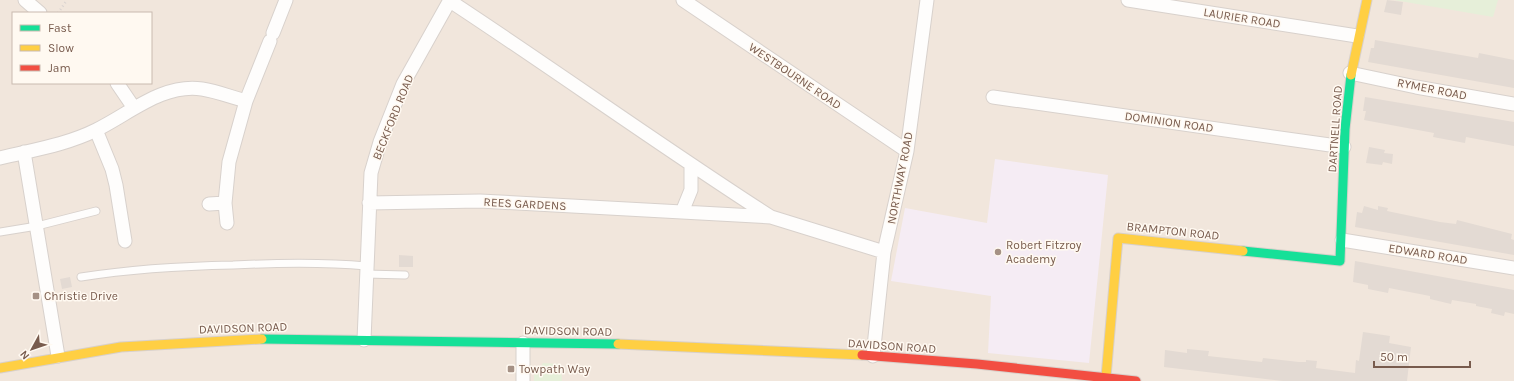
<svg xmlns="http://www.w3.org/2000/svg" width="1514" height="381" viewBox="0 0 1514 381" font-family="Karla,sans-serif">
	<rect width="100%" height="100%" fill="#f8f4ee"/>
	<path fill="#f1e6dc" fill-rule="evenodd" d="M0 0H1514V381H0ZM13 13H151V83H13Z"/>
	<path fill="#f5ecf4" d="M995 159 1108 175 1089 363 988 353 991 296 891 281 905 208 987 223Z"/>
	<path fill="#e6efd9" d="M1394 0H1498L1493 17Z
		M543 363 561 364 562 381H534V375Z"/>
	<path fill="#e3dad3" d="M1387 0 1403 2 1401 15 1384 12Z
		M1375 40 1478 58 1479 53 1514 60V88L1368 62 1371 48H1374Z
		M1365 97 1514 122V146L1466 137 1465 143 1433 137 1434 133 1364 120 1366 111H1363Z
		M1369 147 1385 150 1384 153 1393 154 1392 164 1383 162 1382 165 1366 163Z
		M1364 206 1378 210V206L1388 208 1387 211 1440 222 1456 224 1457 220 1512 234 1511 239 1514 240V255L1355 227 1357 212 1362 213Z
		M399 255 413 256V267H399Z
		M1355 261 1514 290V314L1505 312 1504 316 1491 313 1492 309 1476 306V304L1452 300 1451 304 1430 299V296L1399 290 1389 288 1388 293 1368 289V285L1353 282Z
		M70 277 72 287 62 289 60 279Z
		M1363 332 1390 336 1389 343 1411 347 1407 381H1283L1164 367 1165 350 1187 353V349L1209 351 1208 356 1262 362 1263 358 1299 362H1306V360L1317 361 1316 368 1355 373 1356 360 1359 361Z"/>
	<g fill="none" stroke-linecap="round" stroke-linejoin="round">
		<defs>
			<path id="lane" d="M0 232 37 226 96 211
				M366 274 405 275
				M81 277C132 269 182 266 233 265 277 263 322 262 366 266"/>
			<path id="street" d="M25 0 40 13
				M683 0 907 151
				M1128 0 1357 36
				M450 1C558 72 662 147 771 217L682 212 691 190V166
				M273 33 286 0
				M1350 73 1416 87 1514 104
				M117 83 134 108
				M993 97 1344 147
				M246 101 270 41
				M96 130 112 169 116 185 125 241
				M24 152 58 356
				M0 158C32 150 66 145 96 130 129 114 163 83 202 89 216 91 231 97 246 101L229 162 225 203 209 204
				M225 203 227 223
				M369 203 480 201 682 212
				M771 217 884 252
				M1342 240 1514 268
				M364 340 371 173 380 142 403 84 450 0
				M873 356 884 252 907 151 927 0
				M523 381V343"/>
			<path id="fast" d="M1243 251 1340 261 1345 129 1351 75
				M262 339 618 344"/>
			<path id="slow" d="M1351 75 1367 0
				M618 344 862 355
				M0 368 121 347 262 339
				M1106 377 1118 238 1243 251"/>
			<path id="jam" d="M862 355 977 364 1136 381"/>
		</defs>
		<use href="#lane" stroke="#d8d1cc" stroke-width="9"/>
		<use href="#street" stroke="#d8d1cc" stroke-width="15"/>
		<use href="#fast" stroke="#d8d0ca" stroke-width="11"/>
		<use href="#slow" stroke="#d8d0ca" stroke-width="11"/>
		<use href="#jam" stroke="#d8d0ca" stroke-width="11"/>
		<path stroke="#dad3d0" stroke-width="2.5" stroke-dasharray="1 3" stroke-linecap="butt" d="M58 13 67 0"/>
		<use href="#lane" stroke="#fefdfc" stroke-width="7"/>
		<use href="#street" stroke="#fefdfc" stroke-width="13"/>
		<use href="#fast" stroke="#16e098" stroke-width="9"/>
		<use href="#slow" stroke="#ffcf43" stroke-width="9"/>
		<use href="#jam" stroke="#f24e42" stroke-width="9"/>
	</g>
	<g fill="#a59185" stroke="#fff9f1" stroke-width="1.5">
		<circle cx="998" cy="252" r="4"/>
		<rect x="32" y="292" width="8" height="8" rx="2"/>
		<rect x="507" y="365" width="8" height="8" rx="2"/>
	</g>
	<g text-anchor="middle" stroke-width="3" stroke-linejoin="round" paint-order="stroke">
		<g font-size="12" fill="#785b4d" stroke="#fff9f1">
			<text transform="translate(1242 18) rotate(9)" y="4">LAURIER ROAD</text>
			<text transform="translate(795 76) rotate(34)" y="4">WESTBOURNE ROAD</text>
			<text transform="translate(1432 89) rotate(11)" y="4">RYMER ROAD</text>
			<text transform="translate(393 117) rotate(-68)" y="4">BECKFORD ROAD</text>
			<text transform="translate(1169 122) rotate(8)" y="4">DOMINION ROAD</text>
			<text transform="translate(1335 129) rotate(-86)" y="4">DARTNELL ROAD</text>
			<text transform="translate(900 178) rotate(-79)" y="4">NORTHWAY ROAD</text>
			<text transform="translate(525 204) rotate(3)" y="4">REES GARDENS</text>
			<text transform="translate(1173 231) rotate(6)" y="4">BRAMPTON ROAD</text>
			<text transform="translate(1428 254) rotate(9)" y="4">EDWARD ROAD</text>
			<text transform="translate(243 328) rotate(-2)" y="4">DAVIDSON ROAD</text>
			<text transform="translate(568 331) rotate(1)" y="4">DAVIDSON ROAD</text>
			<text transform="translate(892 346) rotate(4)" y="4">DAVIDSON ROAD</text>
		</g>
		<g font-size="12" fill="#785b4d" stroke="#fff9f1" text-anchor="start">
			<text x="1006" y="249">Robert Fitzroy<tspan x="1006" dy="14">Academy</tspan></text>
			<text x="44" y="300">Christie Drive</text>
			<text x="519" y="373">Towpath Way</text>
		</g>
	</g>
	<rect x="12" y="12" width="140" height="72" fill="#fff9f1" stroke="#c9baaf"/>
	<rect x="20" y="25" width="20" height="6" fill="#16e098" stroke="#c9baaf"/>
	<text x="48" y="32" font-size="12" fill="#785b4d">Fast</text>
	<rect x="20" y="45" width="20" height="6" fill="#ffcf43" stroke="#c9baaf"/>
	<text x="48" y="52" font-size="12" fill="#785b4d">Slow</text>
	<rect x="20" y="65" width="20" height="6" fill="#f24e42" stroke="#c9baaf"/>
	<text x="48" y="72" font-size="12" fill="#785b4d">Jam</text>
	<g transform="translate(32 349) rotate(230)" stroke="#fff9f1" stroke-width="3" paint-order="stroke">
	<path d="M0-3L7 15L0 10L-7 15Z" fill="#785b4d"/>
	<text y="-6" font-size="11" font-weight="bold" text-anchor="middle" fill="#785b4d">N</text>
	</g>
	<path d="M1374 361v6h96v-6" fill="none" stroke="#785b4d" stroke-width="2"/>
	<text x="1380" y="361" font-size="12" fill="#785b4d" stroke="#fff9f1" stroke-width="3" paint-order="stroke">50 m</text>
</svg>
